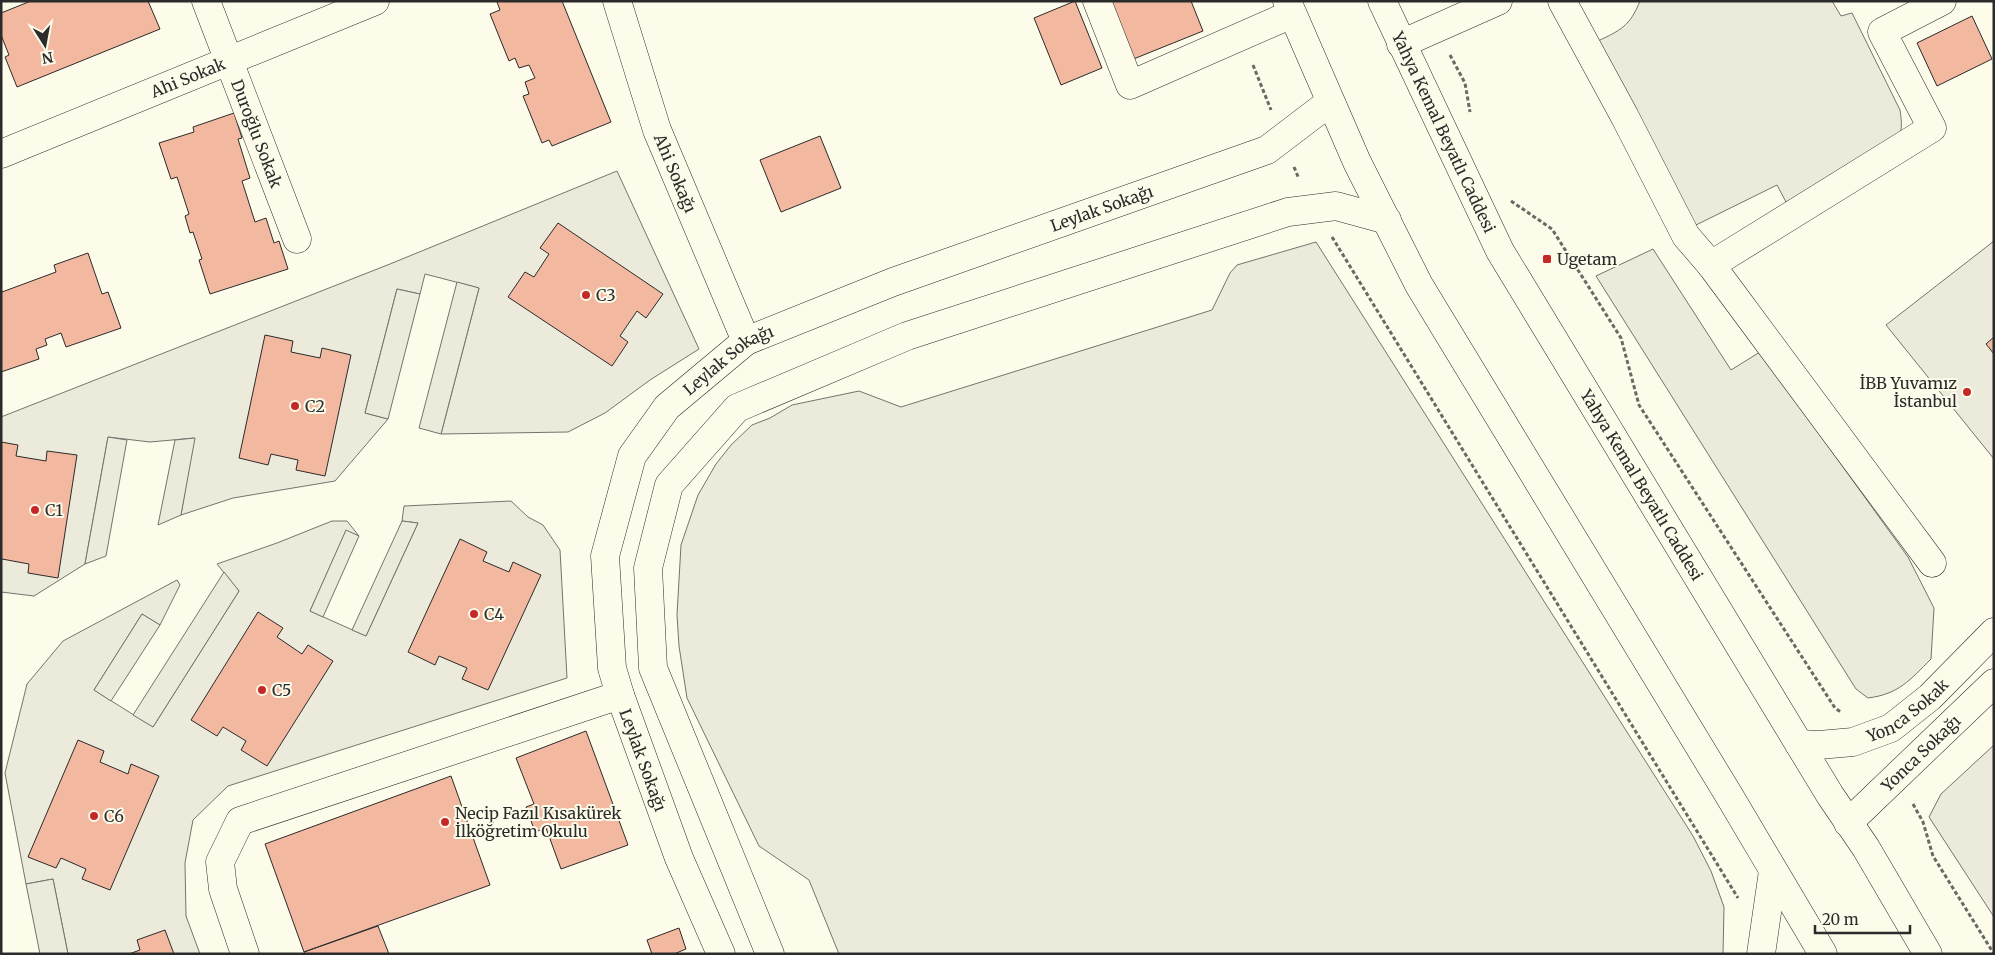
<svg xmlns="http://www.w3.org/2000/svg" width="1995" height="955" viewBox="0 0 1995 955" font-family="Merriweather,serif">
	<rect width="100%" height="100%" fill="#fdfbea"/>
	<path fill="#ecebdb" stroke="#74746e" d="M1640 1H1832L1841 16 1852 13 1900 110C1903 130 1902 134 1889 150L1786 202 1777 185 1696 225 1690 223 1598 41C1621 30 1630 26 1640 1Z
		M617 171 699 349 650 380 605 413 568 432 441 434 479 288 425 274 420 294 397 289 365 413 388 419 335 481 233 498 181 515 194 438 150 442 108 437 85 564 34 596 1 592V417L390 264Z
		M1994 241V459L1886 325Z
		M1316 242 1693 836 1711 871 1724 907 1723 954H839L809 880 759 846 687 698 679 646 677 615 681 545 698 495 716 464 731 445 752 425 770 418 792 405 859 391 901 407 1212 310 1230 273 1237 265Z
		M1653 249 1731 370 1760 352 1908 557 1934 608 1931 659C1910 680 1899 694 1868 698L1856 689 1596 276Z
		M511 501 528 517 543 525 560 550 567 678 228 786 193 820 185 863 186 916 200 954H68L53 879 26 884 5 773 27 684 63 641 177 580 180 585 160 625 142 614 94 690 153 727 239 591 217 564 277 543 332 521H347L359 536 346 531 310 611 366 636 418 523 402 521 404 506Z
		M1994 745V917L1929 817 1941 794Z"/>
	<path fill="#eceadb" stroke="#74746e" d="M457 282 479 288 441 434 419 428Z
		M397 289 420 294 388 419 365 413Z
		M108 437 127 440 106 556 85 564Z
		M195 438 181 515 158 525 175 440Z
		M402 521 418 523 366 636 352 630Z
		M346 530 359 536 323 617 310 611Z
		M224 572 239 591 153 727 133 715Z
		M142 614 160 625 111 701 94 690Z
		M53 879 68 954H40L26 884Z"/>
	<path fill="#f2b8a0" stroke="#2b2b2b" d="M31 1H148L160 29 17 87 5 57 9 55 1 35V13Z
		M500 1H562L611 122 552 146 549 140 542 143 523 96 529 94 525 82 535 78 529 65 519 68 515 58 509 61 490 14 500 10 497 2Z
		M1075 1 1102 68 1061 85 1034 18Z
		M1108 1H1191L1203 31 1131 60Z
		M1972 16 1992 59 1937 86 1917 43Z
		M234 113 242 138 238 139 250 178 242 181 255 222 266 218 274 243 279 241 288 269 210 294 199 260 202 259 193 232 190 233 185 216 189 214 177 177 171 179 159 143 194 132 193 127Z
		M820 136 841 188 781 212 760 160Z
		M558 223 663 294 646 318 637 311 620 336 628 342 612 366 508 297 525 272 534 277 549 254 540 248Z
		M88 253 102 294 108 292 121 328 66 347 61 333 45 339 47 345 36 349 39 359 1 372V290L2 292 56 272 54 265Z
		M265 335 293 341 291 352 320 358 322 348 351 355 325 476 296 470 298 460 271 454 268 465 239 458Z
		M1994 337V354L1986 344Z
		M1 442 18 445 16 456 46 461 47 451 77 455 58 578 28 573 29 564 2 559 1 562Z
		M460 539 487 552 483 561 509 572 513 562 541 575 488 690 462 679 467 668 439 656 435 665 408 652Z
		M258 612 283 628 277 637 302 654 308 645 333 661 267 766 241 750 246 741 223 727 217 736 191 720Z
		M586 731 628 845 561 869 546 828 535 832 526 807 534 804 516 758Z
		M78 740 104 751 100 762 128 774 131 764 159 776 110 890 82 879 86 869 61 858 56 868 28 857Z
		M451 776 490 885 304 952 265 844Z
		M378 926 389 954H305L304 952Z
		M679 928 686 949 674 954H652L647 940Z
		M165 930 174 954H129L140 950 137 940Z"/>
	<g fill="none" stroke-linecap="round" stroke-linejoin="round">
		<defs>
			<g id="minor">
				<path id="s1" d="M206 1 297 239"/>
				<path id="s2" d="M617 1 657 130 746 341"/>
				<path d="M1097 1 1130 85 1292 14"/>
				<path d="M1562 1 1625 117 1686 236 1711 265 1932 128 1882 32 1942 1"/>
				<path d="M1401 44 1498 1"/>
				<path id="s3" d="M1 154 375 1"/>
				<path d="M1711 265 1932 563"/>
				<path id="s4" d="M1799 744 1819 745 1853 742 1891 728 1930 697 1994 632"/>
				<path id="s5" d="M1848 823 1994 683"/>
				<path d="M245 954 223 889 220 862 240 821 620 695"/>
				<path id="s6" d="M721 954 679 858 620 695 612 668 605 556 632 456 667 407 746 341 893 282 1267 150 1330 102"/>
				<path d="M770 954 653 668 648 568 669 485 737 408 907 336 1288 212 1336 206 1387 220"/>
				<path d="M1761 954 1773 871"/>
			</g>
			<g id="major">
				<path d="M1287 1 1357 162 1419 285 1730 797 1823 954"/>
				<path id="s7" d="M1382 1 1500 251 1830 795 1866 848 1928 954"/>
			</g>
		</defs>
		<use href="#minor" stroke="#2b2b2b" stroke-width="29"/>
		<use href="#major" stroke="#2b2b2b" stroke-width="29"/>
		<path stroke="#6a6964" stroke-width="3" stroke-dasharray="4 2.5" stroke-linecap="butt" d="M1450 55 1465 83 1470 112
			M1253 65 1271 110
			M1294 167 1299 179
			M1511 201 1552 229 1621 338 1639 405 1835 708 1841 712
			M1332 237 1738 898
			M1913 804 1923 822 1933 856 1994 954"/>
		<use href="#minor" stroke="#fdfbea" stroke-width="28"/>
		<use href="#major" stroke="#fdfbea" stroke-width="28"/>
	</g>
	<g fill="#c62828" stroke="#fdfbea" stroke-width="2">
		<rect x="1542" y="254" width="10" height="10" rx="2.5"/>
		<circle cx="586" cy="295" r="5"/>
		<circle cx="1967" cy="392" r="5"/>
		<circle cx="295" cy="406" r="5"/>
		<circle cx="35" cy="510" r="5"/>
		<circle cx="474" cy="614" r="5"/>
		<circle cx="262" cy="690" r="5"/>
		<circle cx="94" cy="816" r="5"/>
		<circle cx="445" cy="822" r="5"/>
	</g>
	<g text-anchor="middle" stroke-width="4" stroke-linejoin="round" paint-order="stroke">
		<g font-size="16" fill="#2b2b2b" stroke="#fdfbea">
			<text dy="6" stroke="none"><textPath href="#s3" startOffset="202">Ahi Sokak</textPath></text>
			<text dy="6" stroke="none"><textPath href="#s7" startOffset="145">Yahya Kemal Beyatlı Caddesi</textPath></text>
			<text dy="6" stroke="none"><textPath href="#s1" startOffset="142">Duroğlu Sokak</textPath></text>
			<text dy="6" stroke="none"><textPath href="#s2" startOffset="182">Ahi Sokağı</textPath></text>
			<text dy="6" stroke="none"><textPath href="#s6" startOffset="1065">Leylak Sokağı</textPath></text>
			<text dy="6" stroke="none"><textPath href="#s6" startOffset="660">Leylak Sokağı</textPath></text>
			<text dy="6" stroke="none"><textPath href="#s7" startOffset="550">Yahya Kemal Beyatlı Caddesi</textPath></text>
			<text dy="6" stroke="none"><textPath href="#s4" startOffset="118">Yonca Sokak</textPath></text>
			<text dy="6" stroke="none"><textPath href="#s5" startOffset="101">Yonca Sokağı</textPath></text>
			<text transform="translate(643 760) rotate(70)" y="6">Leylak Sokağı</text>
		</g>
		<g font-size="16" fill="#2b2b2b" stroke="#fdfbea" text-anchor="start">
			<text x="1557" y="265">Ugetam</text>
			<text x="596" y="301">C3</text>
			<text x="1957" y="389" text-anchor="end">İBB Yuvamız<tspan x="1957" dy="18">İstanbul</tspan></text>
			<text x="305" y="412">C2</text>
			<text x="45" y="516">C1</text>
			<text x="484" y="620">C4</text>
			<text x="272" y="696">C5</text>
			<text x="455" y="819">Necip Fazıl Kısakürek<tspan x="455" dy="18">İlköğretim Okulu</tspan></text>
			<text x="104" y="822">C6</text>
		</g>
	</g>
	<rect width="1995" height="955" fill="none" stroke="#2b2b2b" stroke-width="5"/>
	<g transform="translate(45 45) rotate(169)" stroke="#fdfbea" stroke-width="4" paint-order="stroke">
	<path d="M0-4L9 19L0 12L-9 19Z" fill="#2b2b2b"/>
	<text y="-8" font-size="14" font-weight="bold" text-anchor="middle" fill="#2b2b2b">N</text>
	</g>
	<path d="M1815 925v8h95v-8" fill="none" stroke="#2b2b2b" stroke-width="2.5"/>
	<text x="1822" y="925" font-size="15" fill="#2b2b2b" stroke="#fdfbea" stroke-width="4" paint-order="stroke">20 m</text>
</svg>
